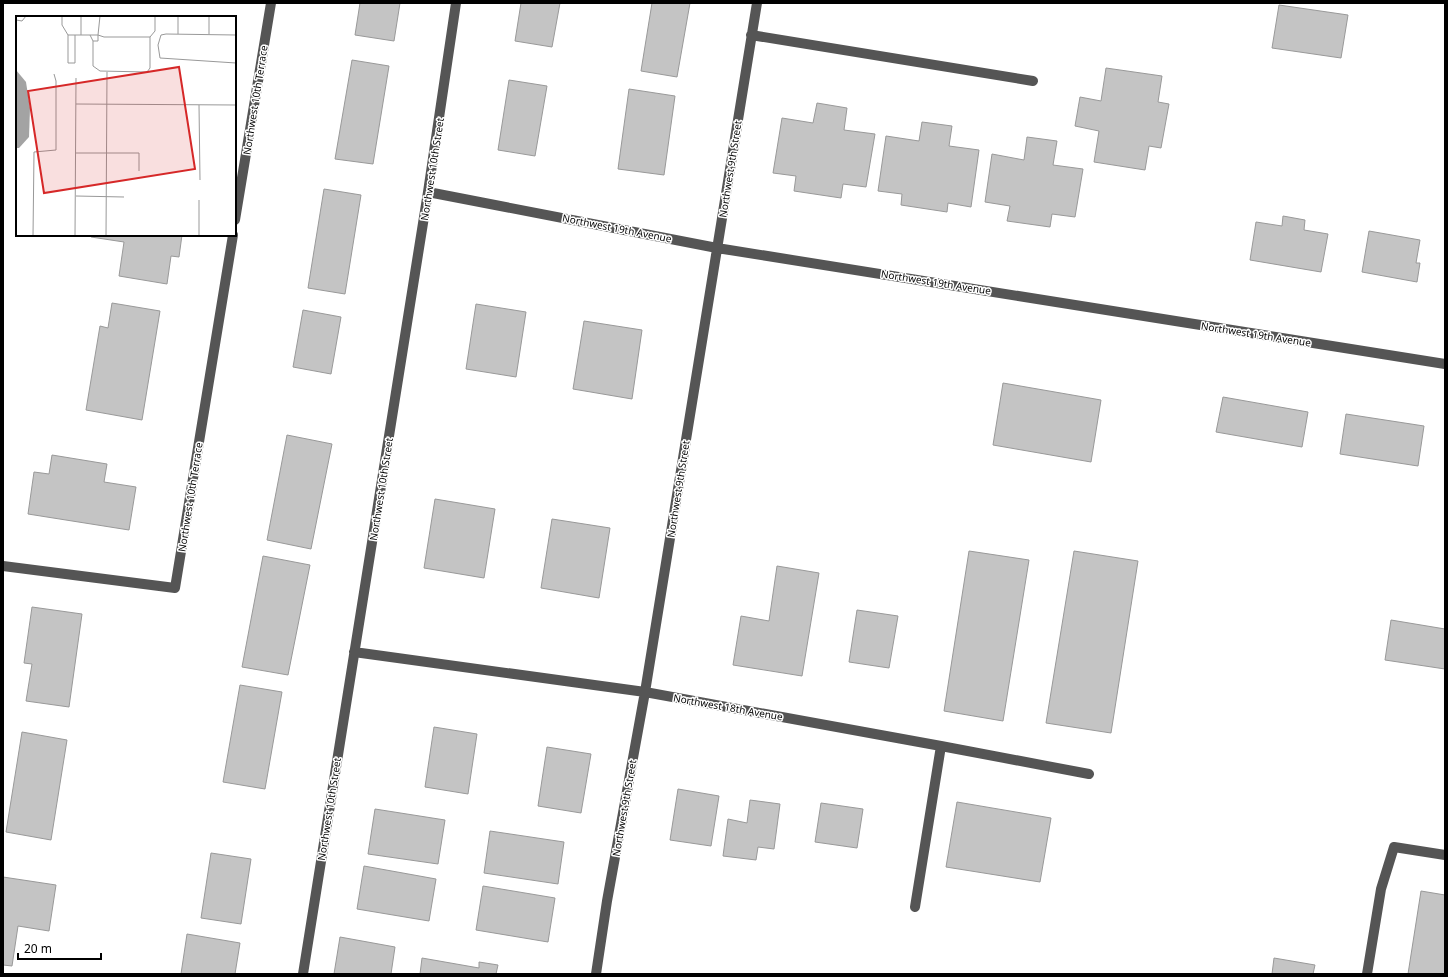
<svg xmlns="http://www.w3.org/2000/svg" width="1448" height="977" viewBox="0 0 1448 977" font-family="'Noto Sans',sans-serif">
	<rect width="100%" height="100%" fill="#fff"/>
	<path fill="#c4c4c4" stroke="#999" d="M360 3H400L394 41 355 35Z
		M521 3H560L552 47 515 41Z
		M652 3H690L677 77 641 71Z
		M1279 5 1348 15 1341 58 1272 48Z
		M352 60 389 66 373 164 335 159Z
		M1106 68 1162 76 1158 102 1169 104 1161 148 1149 146 1145 170 1094 162 1099 131 1075 126 1080 97 1101 101Z
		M509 80 547 86 535 156 498 150Z
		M629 89 675 96 664 175 618 169Z
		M817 103 847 108 844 130 875 134 866 187 843 184 841 198 794 191 796 176 773 173 782 118 813 123Z
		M922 122 952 126 949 146 979 150 971 207 948 203 947 212 901 205 902 194 878 191 886 136 919 141Z
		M1027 137 1057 141 1053 165 1083 169 1075 217 1052 214 1050 227 1007 221 1010 206 985 202 992 154 1024 160Z
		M324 189 361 195 345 294 308 288Z
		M1283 216 1305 220 1304 230 1328 234 1321 272 1250 260 1256 222 1282 226Z
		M1369 231 1420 240 1416 263H1420L1417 282 1362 272Z
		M91 235H182L179 257 171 256 167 284 119 276 124 242 91 237Z
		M112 303 160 311 142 420 86 410 100 326 108 328Z
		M476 304 526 312 516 377 466 369Z
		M303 310 341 317 331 374 293 367Z
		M584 321 642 330 632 399 573 389Z
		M1003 383 1101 400 1091 462 993 445Z
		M1223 397 1308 412 1302 447 1216 432Z
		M1346 414 1424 426 1418 466 1340 454Z
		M287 435 332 444 311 549 267 540Z
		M52 455 107 464 104 482 136 487 129 530 28 514 34 472 49 474Z
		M435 499 495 509 484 578 424 568Z
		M552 519 610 528 599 598 541 588Z
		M969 551 1029 560 1003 721 944 711Z
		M1074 551 1138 561 1111 733 1046 723Z
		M263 556 310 565 288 675 242 667Z
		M777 566 819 573 802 676 733 665 741 616 769 621Z
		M32 607 82 614 69 707 26 701 32 664 24 663Z
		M857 610 898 616 889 668 849 662Z
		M1391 620 1445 629V669L1385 660Z
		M240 685 282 692 265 789 223 782Z
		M434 727 477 734 468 794 425 787Z
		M22 732 67 740 51 840 6 832Z
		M547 747 591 754 581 813 538 806Z
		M678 789 719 796 711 846 670 840Z
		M750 800 780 804 774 849 758 847 756 860 723 856 728 819 747 823Z
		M957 802 1051 818 1040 882 946 867Z
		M821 803 863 809 857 848 815 842Z
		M375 809 445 820 438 864 368 854Z
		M490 831 564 842 558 884 484 873Z
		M211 853 251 859 241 924 201 918Z
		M364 866 436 879 429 921 357 909Z
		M3 877 56 885 49 931 18 926 12 966 3 965Z
		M483 886 555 898 548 942 476 930Z
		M1421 891 1445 895V974H1408Z
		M187 934 240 943 235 974H181Z
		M340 937 395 947 391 974H334Z
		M422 958 479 968V962L498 965 496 974H498H420Z
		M1274 958 1315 965 1313 974H1272Z"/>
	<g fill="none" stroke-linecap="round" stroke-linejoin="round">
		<path stroke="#555" stroke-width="10" d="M751 35 1033 81
			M428 192 717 248 1445 364
			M235 220 271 3
			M3 566 175 588 233 235
			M354 652 645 692 941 746 915 907
			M941 746 1089 774
			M303 974 428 192 456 3
			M596 974 607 901 645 692 757 3
			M1367 974 1381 889 1394 847 1445 855"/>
	</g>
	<g text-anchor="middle" stroke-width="3" stroke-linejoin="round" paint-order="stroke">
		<g font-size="10" fill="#000" stroke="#fff">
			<text transform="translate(255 100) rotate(-81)" y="4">Northwest 10th Terrace</text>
			<text transform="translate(432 169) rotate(-81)" y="4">Northwest 10th Street</text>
			<text transform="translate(730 169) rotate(-81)" y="4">Northwest 9th Street</text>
			<text transform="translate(617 228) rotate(11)" y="4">Northwest 19th Avenue</text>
			<text transform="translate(936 282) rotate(9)" y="4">Northwest 19th Avenue</text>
			<text transform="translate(1256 334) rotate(9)" y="4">Northwest 19th Avenue</text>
			<text transform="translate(381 489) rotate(-81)" y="4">Northwest 10th Street</text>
			<text transform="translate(678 489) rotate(-81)" y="4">Northwest 9th Street</text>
			<text transform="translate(190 497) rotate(-81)" y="4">Northwest 10th Terrace</text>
			<text transform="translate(728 707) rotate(10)" y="4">Northwest 18th Avenue</text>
			<text transform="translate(624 808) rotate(-80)" y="4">Northwest 9th Street</text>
			<text transform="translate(329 809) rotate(-81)" y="4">Northwest 10th Street</text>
		</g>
	</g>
	<g transform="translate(16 16)">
		<rect width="220" height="220" fill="#fff"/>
		<path d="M0 54 10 66 14 92 13 121 3 132H0Z" fill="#a3a3a3"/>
		<path fill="none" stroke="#999" stroke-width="1" d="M46 0V9L52 19H82V25H77L74 19M84 0 82 19 88 21H134M162 0V18M0 4 6 5 10 0M193 18V0M52 19V47H59V19M65 19V0M220 19 150 18 145 19 142 29 144 42 220 47M77 25V50L84 55 131 56 134 52V21L139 15V0M60 88 220 89M183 89 184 164M60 137H123V155M60 180 108 181M183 184V220M17 220 18 136 40 134V65L38 58M59 220 60 62M90 220 91 56"/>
		<path fill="#d62828" fill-opacity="0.15" stroke="#d62828" stroke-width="2" d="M163 51 179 153 28 177 12 75Z"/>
		<rect width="220" height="220" fill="none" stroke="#000" stroke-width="2"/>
	</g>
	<rect width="1448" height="977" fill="none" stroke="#000000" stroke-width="8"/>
	<path d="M18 953v6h83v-6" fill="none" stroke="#000000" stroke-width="2"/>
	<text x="24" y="953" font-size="12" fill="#000000" stroke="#ffffff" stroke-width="3" paint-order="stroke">20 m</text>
</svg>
